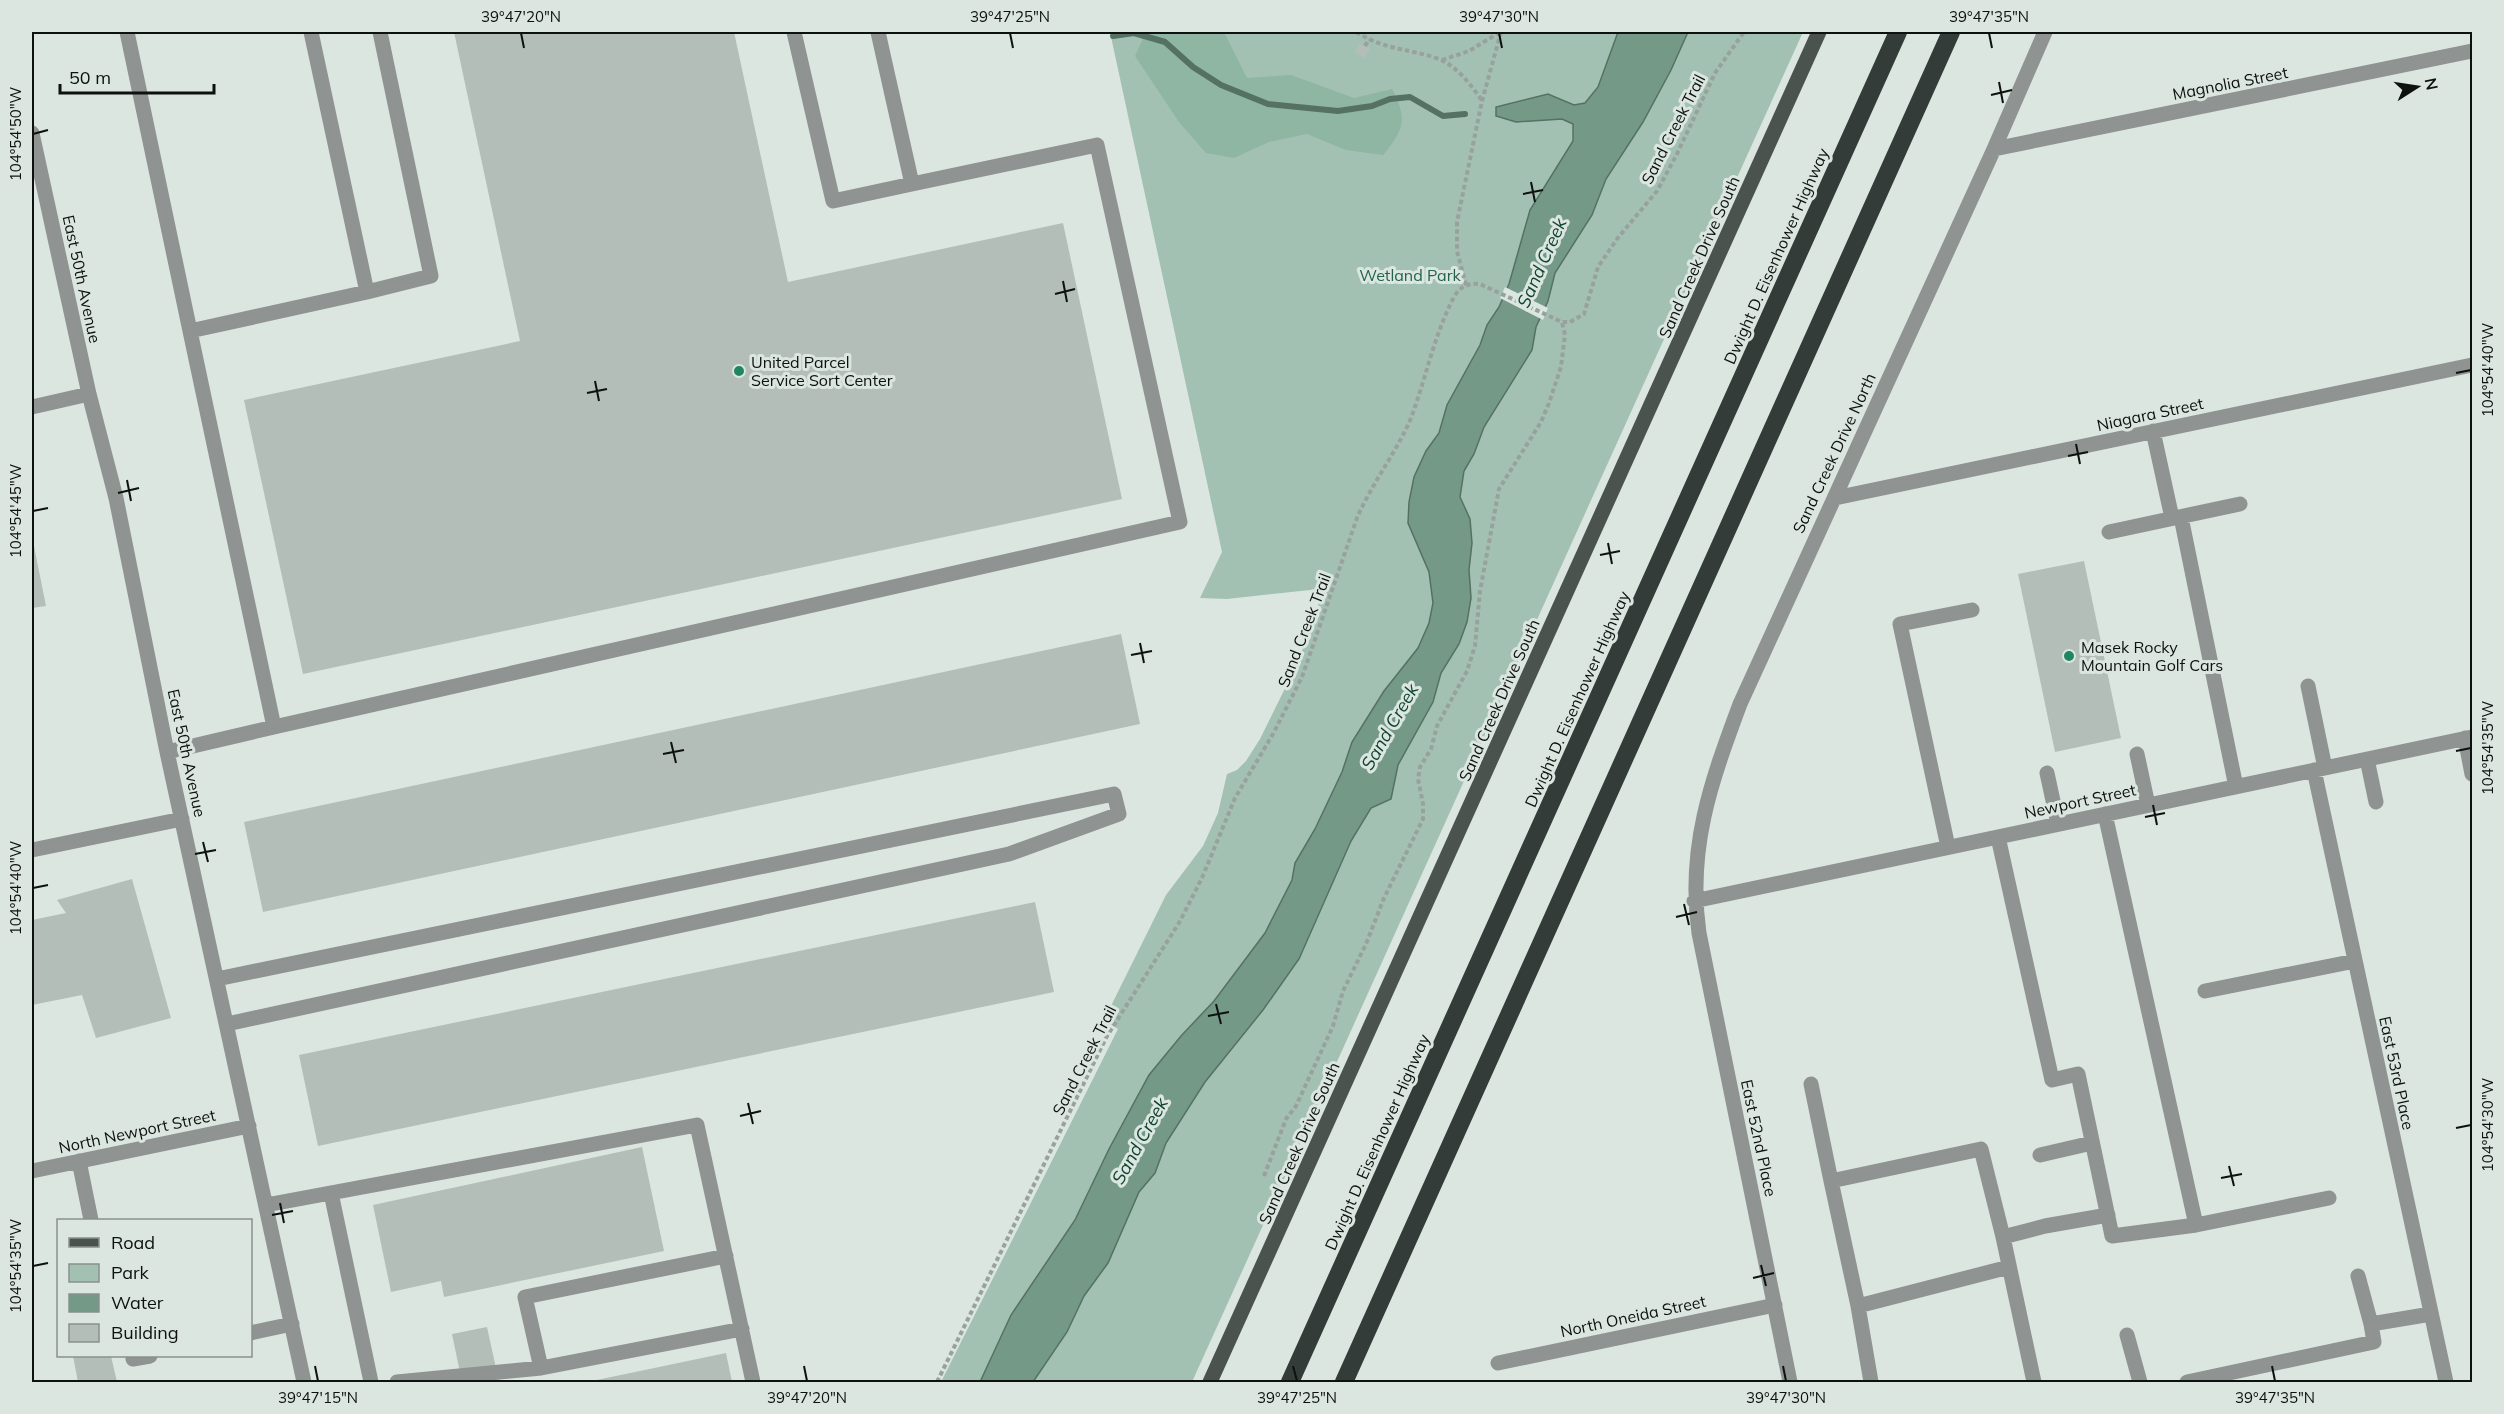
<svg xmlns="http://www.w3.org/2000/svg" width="2504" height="1414" viewBox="0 0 2504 1414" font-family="Mulish,sans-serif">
	<rect width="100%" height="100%" fill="#dbe6e0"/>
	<path fill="#a3c1b2" d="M1110 32H1803L1192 1382H1033L1067 1332 1084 1296 1108 1263 1139 1192 1155 1173 1166 1143 1205 1082 1263 1010 1299 959 1351 841 1371 807 1391 799 1398 765 1433 702 1441 673 1451 655 1420 641 1418 648 1384 691 1352 742 1342 772 1315 829 1295 863 1292 880 1265 933 1214 1001 1181 1036 1109 1149 1075 1220 1011 1315 980 1382H941L1118 1029 1104 1020 1166 895 1203 846 1218 813 1227 774 1237 770 1246 761 1260 739 1298 662 1320 600 1317 593 1310 590 1227 599 1200 598 1222 552Z"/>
	<path fill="#8fb6a2" d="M1146 32H1224L1247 78 1291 75 1354 98 1392 89C1408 119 1404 130 1383 155L1346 150 1307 134 1269 142 1234 158 1206 153 1179 122 1135 56Z"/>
	<path fill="#749a87" stroke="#557163" stroke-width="1.5" d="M1618 32H1688L1671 70 1643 122 1606 179 1592 215 1555 273 1548 301 1536 327 1532 350 1484 427 1474 454 1464 471 1460 497 1470 519 1472 543 1469 570 1471 598 1467 622 1459 644 1441 673 1433 702 1398 765 1391 799 1371 808 1351 841 1299 959 1263 1010 1205 1082 1166 1143 1155 1173 1139 1192 1108 1263 1084 1296 1067 1332 1033 1382H980L1011 1315 1075 1220 1109 1149 1149 1075 1181 1036 1214 1001 1265 933 1292 880 1295 863 1315 829 1342 772 1352 742 1384 691 1418 648 1429 623 1433 603 1429 572 1408 523 1409 502 1414 477 1426 451 1439 433 1447 405 1480 345 1487 325 1499 307 1509 284 1530 210 1573 141V124L1562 119 1516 122 1496 116V107L1548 94 1574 105 1585 103 1598 87Z"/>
	<path fill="#dbe6e0" d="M1505 287 1548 308 1543 320 1500 298Z"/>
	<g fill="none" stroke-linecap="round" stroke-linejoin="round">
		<path stroke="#557163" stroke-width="6" d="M1113 36 1134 33 1165 42 1193 67 1221 85 1268 104 1338 111 1372 106 1390 99 1410 97 1443 116 1465 114"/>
	</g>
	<path fill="#b4beb9" d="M454 32H734L788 282 1063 223 1122 499 303 674 244 400 520 341Z
		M1360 43 1370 48 1365 58 1355 53Z
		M32 536 46 606 32 608Z
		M2084 561 2121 738 2055 752 2018 574Z
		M1121 634 1140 724 263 912 244 822Z
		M132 879 171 1018 96 1038 82 995 32 1005V920L66 913 57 900Z
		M1035 902 1054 992 318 1146 299 1055Z
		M642 1147 664 1251 444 1297 441 1281 391 1292 373 1205Z
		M487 1327 499 1382H462L452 1334Z
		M726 1353 732 1382H592V1381Z
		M73 1356H111L117 1382H78Z"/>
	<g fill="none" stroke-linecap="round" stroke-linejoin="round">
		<path stroke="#98a19c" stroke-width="4" stroke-dasharray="4.5 3" stroke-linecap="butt" d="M1356 32C1387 51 1408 48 1439 59 1457 66 1472 86 1482 101
			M1365 46 1369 39
			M1442 60 1469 51 1500 32
			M1466 285 1457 251V222L1482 101 1501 32
			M1264 1176 1286 1119 1296 1106 1333 1026 1343 991 1366 944 1384 898 1423 819V804L1418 779 1420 767 1431 749 1437 726 1467 671 1475 646 1480 591 1499 489 1541 422 1549 403 1561 367 1565 335 1562 322
			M937 1382 1107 1036 1179 923 1202 878 1235 798 1273 734 1302 677 1357 518C1372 483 1396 453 1411 418 1426 378 1434 335 1454 297 1460 286 1469 283 1480 284L1562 322H1570L1584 314 1598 267 1617 239 1657 191 1676 156 1715 73 1744 32"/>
		<path stroke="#8f9391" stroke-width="15" d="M127 32 190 331
			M311 32 367 292 190 331 274 727 1180 522 1097 145 912 184 878 32
			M794 32 833 201 912 184
			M32 133 89 394 116 498 167 752 304 1382
			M1994 149 2472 51
			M367 292 431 276 380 32
			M32 407 89 394
			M2153 431 2172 518
			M1835 498 2472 365
			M2181 517 2236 787
			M2109 532 2240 504
			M2308 686 2325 768
			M2465 738 2472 774
			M167 752 274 727
			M2137 754 2148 805
			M2367 759 2376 802
			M2314 770 2446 1382
			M2047 773 2058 824
			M2105 814 2196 1225 2329 1198
			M1998 837 2052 1080 2078 1074 2112 1236 2196 1225
			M1948 847 1900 624 1972 610
			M32 850 182 819
			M1694 901 2472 737
			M217 979 1114 794 1119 814 1009 854 227 1024
			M2205 991 2355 961
			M1811 1084 1831 1181
			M2040 1155 2092 1143
			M79 1161 91 1220
			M32 1171 249 1126
			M331 1193 371 1382
			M266 1205 697 1125 753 1382
			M2003 1237 2045 1226 2108 1215
			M726 1256 525 1297 541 1368 742 1329
			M2358 1276 2371 1324
			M1858 1306 2009 1267
			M250 1333 292 1324
			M2127 1335 2140 1382
			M133 1359 150 1356
			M1498 1363 1775 1305
			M397 1382 541 1368
			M1790 1382 1699 933C1687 848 1711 782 1740 704L1994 149 2045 32
			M1871 1382 1858 1306 1831 1181 1981 1149 2003 1237 2034 1382
			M2187 1382 2374 1342 2371 1324 2431 1314"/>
		<path stroke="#4b534f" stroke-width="15" d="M1210 1382 1819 32"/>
		<path stroke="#333c38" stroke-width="18" d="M1290 1382 1898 32
			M1344 1382 1951 32"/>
	</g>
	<path fill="none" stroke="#0d110f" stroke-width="2" d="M521 33 524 48M1010 33 1013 48M1499 33 1502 48M1989 33 1992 48M1999 82 2003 103M1991 95 2012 90M33 134 48 130M1531 182 1535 202M1523 194 1543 190M1063 281 1067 302M1055 294 1075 289M2456 373 2471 370M595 381 599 401M587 393 607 389M2076 444 2080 464M2068 456 2088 452M127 480 131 501M118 493 139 488M33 511 48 508M1608 543 1612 564M1600 555 1620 551M1140 643 1144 663M1131 655 1152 651M671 742 676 763M2456 751 2471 748M663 754 684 750M2153 805 2157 825M2145 817 2165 813M203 842 208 862M195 854 216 850M33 888 48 885M1684 904 1689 925M1676 917 1697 912M1216 1004 1221 1024M1208 1016 1229 1012M748 1103 753 1124M740 1116 761 1111M2456 1128 2471 1125M2229 1166 2234 1186M2221 1178 2242 1174M280 1203 284 1223M272 1215 293 1211M1761 1265 1766 1286M33 1266 48 1263M1753 1278 1774 1273M315 1366 318 1381M804 1366 807 1381M1293 1366 1297 1381M1783 1366 1786 1381M2272 1366 2275 1381"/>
	<g fill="#208661" stroke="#dbe6e0" stroke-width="2">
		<circle cx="739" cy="371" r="6"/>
		<circle cx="2069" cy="656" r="6"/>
	</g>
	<g text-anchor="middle" stroke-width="6" stroke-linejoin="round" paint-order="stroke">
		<g font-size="16" fill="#0d110f" stroke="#dbe6e0">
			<text transform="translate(2230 83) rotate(-11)" y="6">Magnolia Street</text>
			<text transform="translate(1673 129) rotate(-63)" y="6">Sand Creek Trail</text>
			<text transform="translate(1776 256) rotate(-66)" y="6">Dwight D. Eisenhower Highway</text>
			<text transform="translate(1699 257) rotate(-66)" y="6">Sand Creek Drive South</text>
			<text transform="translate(82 279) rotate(78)" y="6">East 50th Avenue</text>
			<text transform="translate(2150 414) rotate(-12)" y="6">Niagara Street</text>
			<text transform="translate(1834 453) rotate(-65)" y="6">Sand Creek Drive North</text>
			<text transform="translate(1304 630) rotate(-69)" y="6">Sand Creek Trail</text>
			<text transform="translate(1577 699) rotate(-66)" y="6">Dwight D. Eisenhower Highway</text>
			<text transform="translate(1499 700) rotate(-66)" y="6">Sand Creek Drive South</text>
			<text transform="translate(187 753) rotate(78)" y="6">East 50th Avenue</text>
			<text transform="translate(2080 801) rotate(-12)" y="6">Newport Street</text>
			<text transform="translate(1084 1060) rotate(-63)" y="6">Sand Creek Trail</text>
			<text transform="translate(2397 1073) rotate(78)" y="6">East 53rd Place</text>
			<text transform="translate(137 1131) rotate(-12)" y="6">North Newport Street</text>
			<text transform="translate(1759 1138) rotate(78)" y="6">East 52nd Place</text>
			<text transform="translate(1377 1142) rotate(-66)" y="6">Dwight D. Eisenhower Highway</text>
			<text transform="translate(1299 1143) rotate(-66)" y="6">Sand Creek Drive South</text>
			<text transform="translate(1633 1316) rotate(-12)" y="6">North Oneida Street</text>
		</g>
		<g font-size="16" fill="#216449" stroke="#dbe6e0">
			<text x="1410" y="281">Wetland Park</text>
		</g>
		<g font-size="16" fill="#0d110f" stroke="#dbe6e0" text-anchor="start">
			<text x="751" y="368">United Parcel<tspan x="751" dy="18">Service Sort Center</tspan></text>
			<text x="2081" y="653">Masek Rocky<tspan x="2081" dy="18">Mountain Golf Cars</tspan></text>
		</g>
		<g font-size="18" font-style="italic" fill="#104330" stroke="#dbe6e0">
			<text transform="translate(1542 263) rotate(-66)" y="6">Sand Creek</text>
			<text transform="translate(1390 727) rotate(-60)" y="6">Sand Creek</text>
			<text transform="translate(1140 1141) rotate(-61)" y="6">Sand Creek</text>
		</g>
	</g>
	<rect width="2504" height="1414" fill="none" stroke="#dbe6e0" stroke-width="66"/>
	<rect x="57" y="1219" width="195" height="138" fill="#dbe6e0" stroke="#89918c" stroke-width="1.5"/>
	<rect x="69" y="1238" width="30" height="9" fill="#4b534f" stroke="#89918c" stroke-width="1.5"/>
	<text x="111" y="1249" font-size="18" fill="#0d110f">Road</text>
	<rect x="69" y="1264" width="30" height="18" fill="#a3c1b2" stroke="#89918c" stroke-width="1.5"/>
	<text x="111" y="1279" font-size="18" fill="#0d110f">Park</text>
	<rect x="69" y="1294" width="30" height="18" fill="#749a87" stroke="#89918c" stroke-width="1.5"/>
	<text x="111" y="1309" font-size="18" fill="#0d110f">Water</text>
	<rect x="69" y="1324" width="30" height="18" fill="#b4beb9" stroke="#89918c" stroke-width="1.5"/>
	<text x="111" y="1339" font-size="18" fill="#0d110f">Building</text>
	<g transform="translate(2417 87) rotate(78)" stroke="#dbe6e0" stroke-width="4.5" paint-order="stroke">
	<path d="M0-4.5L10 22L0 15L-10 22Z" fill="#0d110f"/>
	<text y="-9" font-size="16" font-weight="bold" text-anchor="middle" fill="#0d110f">N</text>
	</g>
	<path d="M60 84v9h154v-9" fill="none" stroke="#0d110f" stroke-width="3"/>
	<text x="69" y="84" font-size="18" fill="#0d110f" stroke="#dbe6e0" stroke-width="4.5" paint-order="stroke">50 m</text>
	<rect x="33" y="33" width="2438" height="1348" fill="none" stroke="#0d110f" stroke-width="2"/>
	<g font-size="15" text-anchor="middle" fill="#0d110f">
		<text x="521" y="22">39°47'20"N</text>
		<text x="1010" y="22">39°47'25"N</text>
		<text x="1499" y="22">39°47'30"N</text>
		<text x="1989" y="22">39°47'35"N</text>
		<text transform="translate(16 134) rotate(-90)" y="5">104°54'50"W</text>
		<text transform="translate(2488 370) rotate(-90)" y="5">104°54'40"W</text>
		<text transform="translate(16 511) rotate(-90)" y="5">104°54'45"W</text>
		<text transform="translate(2488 748) rotate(-90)" y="5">104°54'35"W</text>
		<text transform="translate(16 888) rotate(-90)" y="5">104°54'40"W</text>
		<text transform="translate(2488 1125) rotate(-90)" y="5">104°54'30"W</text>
		<text transform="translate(16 1266) rotate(-90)" y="5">104°54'35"W</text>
		<text x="318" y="1403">39°47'15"N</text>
		<text x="807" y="1403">39°47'20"N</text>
		<text x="1297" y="1403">39°47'25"N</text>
		<text x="1786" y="1403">39°47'30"N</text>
		<text x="2275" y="1403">39°47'35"N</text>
	</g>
</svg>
